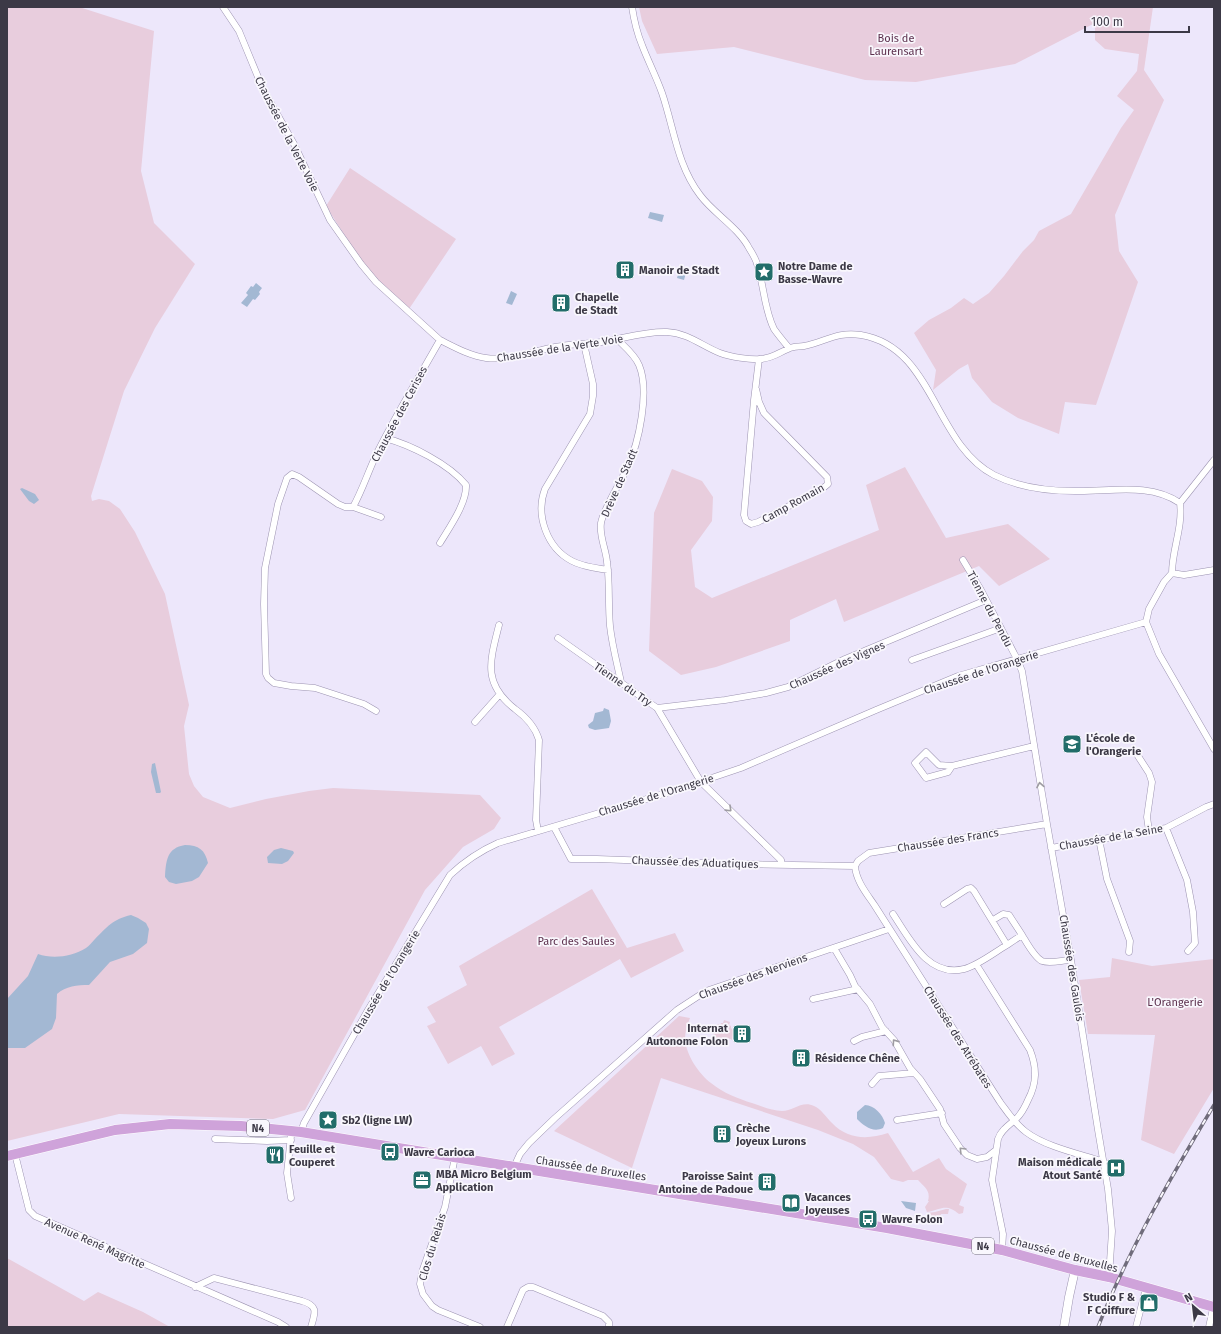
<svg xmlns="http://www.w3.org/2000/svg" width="1221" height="1334" viewBox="0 0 1221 1334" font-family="'Fira Sans',sans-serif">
	<rect width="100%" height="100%" fill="#ede7fb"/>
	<path fill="#e8cddd" d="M7 7H79L154 31 141 171 154 223 195 264 155 328 124 391 91 496 92 501 99 499 109 501 120 509 135 532 165 594 189 705 184 726 189 774 194 786 203 797 230 808 266 799 309 791 333 788 480 795 501 818 494 829 463 847 425 890 305 1110 273 1119 119 1114 7 1141Z
		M639 7H1153L1144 70 1164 100 1115 215 1119 251 1138 282 1096 405 1065 402 1059 434 1018 418 992 402 972 378 968 364 959 369 933 390 936 370 914 333 929 320 951 308 964 298 973 304 989 293 1004 276 1023 251 1034 240 1039 231 1071 214 1121 128 1134 110 1117 96 1137 71 1139 54 1105 49 1095 40V23L1015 64 916 82 865 80 734 47 657 54 642 21Z
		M350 168 456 239 409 309 379 282 359 258 326 206Z
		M905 467 946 538 1008 524 1050 559 999 586 979 566 844 622 836 599 790 620V641L716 667 681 675 649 651 654 513 672 469 702 481 713 497 712 521 691 550 695 587 712 598 879 530 866 485Z
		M592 889 627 948 675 933 684 951 631 978 620 959 499 1027 515 1054 492 1066 481 1046 448 1064 427 1026 436 1022 427 1007 467 985 459 966Z
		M1112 958 1152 966 1214 959V1088L1174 1154 1141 1140 1155 1035 1088 1034 1079 980 1110 977Z
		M679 1016 690 1018C687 1025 685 1032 685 1039 686 1055 699 1074 711 1083 723 1093 739 1099 752 1103 761 1106 772 1111 782 1111 793 1111 802 1100 814 1106 821 1109 826 1117 832 1123 847 1139 867 1140 888 1133L913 1172 939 1158 946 1169 967 1184 959 1205 964 1207 963 1213 959 1214C946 1203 942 1209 927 1212L925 1207 929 1201H928C931 1190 924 1187 918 1180H908L903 1182 891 1179 874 1157 853 1144 818 1130 661 1078 632 1168 554 1131Z
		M724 1020 730 1022 729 1025 731 1026V1028L734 1031 732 1040 728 1038 727 1040H725L723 1044 717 1042 716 1037H714L715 1035 713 1034V1031L711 1030 712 1027 715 1028 718 1024 720 1025 721 1023H723Z
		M946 1209H949L948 1214H941L940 1217 928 1215 927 1213 935 1212Z
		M7 1258 84 1301 98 1292 143 1312 170 1327H7Z"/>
	<path fill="#a3b8d3" d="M650 212 664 215 662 222 648 218Z
		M680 267 687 269 684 280 677 278Z
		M256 283 262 288 259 292 260 294 255 300 253 299 247 307 241 303 248 295 246 293 251 286 253 287Z
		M511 291 517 294 512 305 506 303Z
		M22 488 35 494 39 500 34 504 29 501 20 489Z
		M604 708 609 710 611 721 609 728 595 730 589 728 588 725 593 721 595 713 603 711Z
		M155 763 161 792 160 793H156L151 772 152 764Z
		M185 845C199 845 205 850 208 863L199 877 192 881 176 884 169 882 165 877C166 860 167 848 185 845Z
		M281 848 293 851 294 853 288 861 282 864 268 863 267 857 274 850Z
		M131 915 138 918 146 923 149 929 147 943 133 954 110 962 89 985C77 985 66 986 57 994L56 1018 52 1029 25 1048H7V999L28 976 38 954C52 959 72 957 86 948 89 946 92 942 95 939 107 927 113 919 131 915Z
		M865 1105C874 1105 883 1115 885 1123L883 1128C873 1133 864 1126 857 1119V1112Z
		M901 1201 916 1203 915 1211 906 1208Z"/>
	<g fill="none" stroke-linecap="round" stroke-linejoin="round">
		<defs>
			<path id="minor" d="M223 7 239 31 263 89 294 144 330 220 361 264 376 282 440 340C454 347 470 356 486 358 509 361 533 351 555 347 570 344 586 344 601 342 622 339 645 331 667 332 688 333 702 346 720 353 730 357 751 360 761 359 773 358 778 353 788 349 793 346 799 347 804 346 825 342 837 331 861 335 934 347 934 444 994 475 1018 487 1048 491 1075 491 1110 492 1149 482 1180 503 1183 527 1172 550 1172 573L1164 582 1149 609 1146 622 1159 654 1214 749
				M632 7C634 20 637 33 642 45 648 61 656 76 662 93 674 128 677 165 700 195 714 214 738 227 749 248 752 253 756 259 757 264 764 285 764 309 774 329 779 336 784 342 789 348
				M617 339C625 347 635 355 639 365 650 391 639 443 627 468 620 484 604 507 601 523 599 536 606 549 607 562 610 583 608 604 610 626 612 645 617 663 621 682
				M584 344 593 384V396L590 414 545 489C535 515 547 548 572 561 583 567 596 568 608 570
				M756 389 759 402 764 413 827 477 828 484 822 489 758 522 751 524 746 521 744 515 754 400 759 359
				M385 438C411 445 449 464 466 485 467 503 449 528 440 543
				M1180 503 1214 460
				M353 507 381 517
				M963 560 981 590 1017 659 1022 671 1047 824 1071 960 1098 1130 1108 1189 1112 1231 1109 1277
				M1172 573 1184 575 1214 570
				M499 625C490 661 482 683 515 709 526 717 535 726 539 740L536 820 538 831
				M558 638 657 708 701 782 781 860 782 865
				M912 660 1001 628
				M657 708 725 700 766 693 788 687 845 659 986 600
				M376 711 364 704 315 688 291 686 274 683 268 678 266 674 264 604 265 568 278 504 287 478 292 474 299 477 338 504 345 507H353C363 489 369 469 378 451 397 413 419 377 440 340
				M475 722 500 694
				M1138 756 1149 773 1152 782 1147 817 1149 831
				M952 766 939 765 926 752 915 763 926 778 948 772 952 766 1034 746
				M554 827 571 859H597L734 864 855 866
				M1166 828 1187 880 1193 912 1195 943 1188 951
				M1099 839 1107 879 1130 941 1129 952
				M1051 848 1166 828 1206 807 1214 804
				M855 866C856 881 867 894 875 906L1000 1102C1008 1113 1015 1124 1026 1132 1046 1147 1080 1154 1104 1162
				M855 866 858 861 869 853 1047 824
				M944 904 967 889 971 888 974 891 1007 945 1022 935 1009 915 1003 914 993 920
				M893 914C909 938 928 978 964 969 977 966 995 952 1007 945
				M1022 935C1027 943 1034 957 1042 961 1050 964 1063 960 1071 960
				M834 948 850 975 855 986 870 1004 882 1027 894 1040 910 1068 920 1079 940 1109 944 1124 960 1148 967 1155 977 1159 987 1157 996 1150
				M976 964 1030 1050C1037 1068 1037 1083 1028 1100 1025 1107 1022 1113 1016 1119 1009 1125 1001 1130 998 1139L992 1180 1003 1234 1002 1250
				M813 999 858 989
				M854 1041 862 1037 886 1031
				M872 1084 879 1076 914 1073
				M897 1120 942 1113
				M301 1132 304 1123 368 1010 450 875C465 861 480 851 498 843L670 792 741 768 876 710 958 676 1146 622
				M215 1139 267 1141 291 1140
				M15 1154 29 1210 35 1216 278 1322 286 1327
				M455 1157 445 1207 422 1272 420 1284 423 1294 432 1306 438 1310 480 1327
				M514 1167 520 1154 529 1143 555 1118 677 1010 706 991 889 929
				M291 1198 287 1173 291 1136
				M195 1287 214 1278 302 1301C319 1306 315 1313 311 1327
				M507 1327 523 1290 528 1287H533L603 1316 609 1322V1327
				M1136 1327 1146 1288
				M1209 1327 1214 1304"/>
			<path id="tertiary" d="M1064 1327 1069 1297 1075 1270"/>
			<path id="primary" d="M7 1156 115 1130 170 1124 241 1126 301 1132 887 1228 1002 1250 1075 1270 1109 1277 1214 1307"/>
		</defs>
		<use href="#minor" stroke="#9c93b1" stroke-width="7"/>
		<use href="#tertiary" stroke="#9c93b1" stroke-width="9"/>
		<use href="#primary" stroke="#fff" stroke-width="11"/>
		<use href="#minor" stroke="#fff" stroke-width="6"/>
		<use href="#tertiary" stroke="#fff" stroke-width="8"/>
		<use href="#primary" stroke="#cfa3da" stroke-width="10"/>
		<defs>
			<path id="rail" d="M1098 1327C1129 1249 1171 1177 1214 1105"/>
		</defs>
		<use href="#rail" stroke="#706c7b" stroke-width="3.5"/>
		<use href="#rail" stroke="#f9f7fd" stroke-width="2" stroke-dasharray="6" stroke-linecap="butt"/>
	</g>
	<defs><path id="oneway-chevron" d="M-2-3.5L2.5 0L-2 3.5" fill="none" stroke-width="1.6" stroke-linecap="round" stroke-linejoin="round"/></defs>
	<g stroke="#9e9ca2">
		<use href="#oneway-chevron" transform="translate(1040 785) rotate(-100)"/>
		<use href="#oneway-chevron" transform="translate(729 809) rotate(44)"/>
		<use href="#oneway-chevron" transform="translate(895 1042) rotate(-125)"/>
		<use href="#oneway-chevron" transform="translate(962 1150) rotate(-135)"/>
	</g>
	<defs>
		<symbol id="building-square" viewBox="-11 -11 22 22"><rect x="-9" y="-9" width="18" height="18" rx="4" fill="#226d6a" stroke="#f9f7fd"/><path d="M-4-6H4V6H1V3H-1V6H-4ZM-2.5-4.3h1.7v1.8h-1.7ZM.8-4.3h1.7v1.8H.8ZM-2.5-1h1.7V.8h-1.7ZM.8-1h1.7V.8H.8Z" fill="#fff"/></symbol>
		<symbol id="sight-square" viewBox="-11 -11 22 22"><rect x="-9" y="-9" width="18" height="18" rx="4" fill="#226d6a" stroke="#f9f7fd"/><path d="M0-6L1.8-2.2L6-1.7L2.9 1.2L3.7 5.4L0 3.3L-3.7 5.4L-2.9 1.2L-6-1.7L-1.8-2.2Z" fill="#fff"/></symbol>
		<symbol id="school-square" viewBox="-11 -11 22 22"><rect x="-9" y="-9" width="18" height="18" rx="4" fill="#226d6a" stroke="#f9f7fd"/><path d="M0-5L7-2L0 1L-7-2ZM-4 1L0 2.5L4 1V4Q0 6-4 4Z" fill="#fff"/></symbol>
		<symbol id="bus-square" viewBox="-11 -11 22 22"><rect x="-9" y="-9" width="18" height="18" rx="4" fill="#226d6a" stroke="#f9f7fd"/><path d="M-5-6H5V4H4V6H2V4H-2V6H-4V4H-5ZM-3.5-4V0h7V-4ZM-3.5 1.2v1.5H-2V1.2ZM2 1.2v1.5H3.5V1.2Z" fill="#fff"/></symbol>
		<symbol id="restaurant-square" viewBox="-11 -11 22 22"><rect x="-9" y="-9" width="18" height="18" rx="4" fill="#226d6a" stroke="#f9f7fd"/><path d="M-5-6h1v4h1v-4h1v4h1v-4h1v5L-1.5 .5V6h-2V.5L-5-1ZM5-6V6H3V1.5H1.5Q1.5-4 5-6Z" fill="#fff"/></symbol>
		<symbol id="hospital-square" viewBox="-11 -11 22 22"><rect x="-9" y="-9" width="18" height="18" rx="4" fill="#226d6a" stroke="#f9f7fd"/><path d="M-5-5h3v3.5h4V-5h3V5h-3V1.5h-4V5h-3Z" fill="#fff"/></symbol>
		<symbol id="office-square" viewBox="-11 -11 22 22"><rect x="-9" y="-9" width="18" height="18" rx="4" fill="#226d6a" stroke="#f9f7fd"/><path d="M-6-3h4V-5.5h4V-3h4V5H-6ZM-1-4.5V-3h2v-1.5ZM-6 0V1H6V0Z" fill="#fff"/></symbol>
		<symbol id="library-square" viewBox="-11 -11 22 22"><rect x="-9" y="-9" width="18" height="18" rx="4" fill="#226d6a" stroke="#f9f7fd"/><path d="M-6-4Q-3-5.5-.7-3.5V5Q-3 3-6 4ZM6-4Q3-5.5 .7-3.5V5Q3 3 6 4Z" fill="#fff"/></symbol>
		<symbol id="shop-square" viewBox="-11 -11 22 22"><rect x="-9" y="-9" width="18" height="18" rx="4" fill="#226d6a" stroke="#f9f7fd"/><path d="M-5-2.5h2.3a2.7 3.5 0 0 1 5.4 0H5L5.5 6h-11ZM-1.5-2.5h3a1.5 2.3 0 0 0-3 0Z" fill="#fff"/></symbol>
	</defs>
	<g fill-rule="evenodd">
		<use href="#building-square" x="614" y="259" width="22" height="22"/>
		<use href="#sight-square" x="753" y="261" width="22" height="22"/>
		<use href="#building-square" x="550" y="292" width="22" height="22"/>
		<use href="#school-square" x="1061" y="733" width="22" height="22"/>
		<use href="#building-square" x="731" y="1023" width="22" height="22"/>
		<use href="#building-square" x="790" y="1047" width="22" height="22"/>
		<use href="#sight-square" x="317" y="1109" width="22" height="22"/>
		<use href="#building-square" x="711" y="1123" width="22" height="22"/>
		<use href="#bus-square" x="379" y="1141" width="22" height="22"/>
		<use href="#restaurant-square" x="264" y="1144" width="22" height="22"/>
		<use href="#hospital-square" x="1105" y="1157" width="22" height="22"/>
		<use href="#office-square" x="411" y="1169" width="22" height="22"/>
		<use href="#building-square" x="756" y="1171" width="22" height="22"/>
		<use href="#library-square" x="780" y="1192" width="22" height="22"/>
		<use href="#bus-square" x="857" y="1208" width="22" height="22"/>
		<use href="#shop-square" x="1138" y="1292" width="22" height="22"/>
	</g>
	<g text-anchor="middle" stroke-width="3.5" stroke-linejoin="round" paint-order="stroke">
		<g fill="#f9f7fd" stroke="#75727d" stroke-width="1">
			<rect x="247" y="1120" width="22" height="16" rx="3"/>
			<rect x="972" y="1238" width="22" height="16" rx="3"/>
		</g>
		<g font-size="10" font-weight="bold" fill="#3c3946">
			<text x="258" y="1132">N4</text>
			<text x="983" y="1250">N4</text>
		</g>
		<g font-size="11" fill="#5d314e" stroke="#f9f7fd">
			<text x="896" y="42">Bois de<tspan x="896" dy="13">Laurensart</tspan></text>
			<text x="576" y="945">Parc des Saules</text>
			<text x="1175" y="1006">L'Orangerie</text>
		</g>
		<g font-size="11" fill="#3c3946" stroke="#f9f7fd">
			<text transform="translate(287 134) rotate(63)" y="4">Chaussée de la Verte Voie</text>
			<text transform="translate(560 348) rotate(-9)" y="4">Chaussée de la Verte Voie</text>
			<text transform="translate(399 414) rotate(-62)" y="4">Chaussée des Cerises</text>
			<text transform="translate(619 483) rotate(-66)" y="4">Drève de Stadt</text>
			<text transform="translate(793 503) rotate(-29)" y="4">Camp Romain</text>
			<text transform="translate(990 609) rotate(62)" y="4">Tienne du Pendu</text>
			<text transform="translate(837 665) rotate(-24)" y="4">Chaussée des Vignes</text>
			<text transform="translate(981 672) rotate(-18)" y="4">Chaussée de l'Orangerie</text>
			<text transform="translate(623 684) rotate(35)" y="4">Tienne du Try</text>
			<text transform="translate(656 795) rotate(-17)" y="4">Chaussée de l'Orangerie</text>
			<text transform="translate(1111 837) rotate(-10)" y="4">Chaussée de la Seine</text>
			<text transform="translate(948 840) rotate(-9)" y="4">Chaussée des Francs</text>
			<text transform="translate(695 862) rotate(2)" y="4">Chaussée des Aduatiques</text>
			<text transform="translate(1072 968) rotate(81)" y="4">Chaussée des Gaulois</text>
			<text transform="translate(753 976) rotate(-20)" y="4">Chaussée des Nerviens</text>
			<text transform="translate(386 982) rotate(-59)" y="4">Chaussée de l'Orangerie</text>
			<text transform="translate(958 1037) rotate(58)" y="4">Chaussée des Atrébates</text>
			<text transform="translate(591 1168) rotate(9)" y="4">Chaussée de Bruxelles</text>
			<text transform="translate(95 1243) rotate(24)" y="4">Avenue René Magritte</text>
			<text transform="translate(432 1247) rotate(-73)" y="4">Clos du Relais</text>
			<text transform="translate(1064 1254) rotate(15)" y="4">Chaussée de Bruxelles</text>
		</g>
		<g font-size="11" font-weight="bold" fill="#3c3946" stroke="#f9f7fd" text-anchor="start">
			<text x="778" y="270">Notre Dame de<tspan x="778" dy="13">Basse-Wavre</tspan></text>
			<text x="639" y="274">Manoir de Stadt</text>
			<text x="575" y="301">Chapelle<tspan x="575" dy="13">de Stadt</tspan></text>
			<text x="1086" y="742">L'école de<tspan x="1086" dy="13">l'Orangerie</tspan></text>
			<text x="728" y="1032" text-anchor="end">Internat<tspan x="728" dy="13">Autonome Folon</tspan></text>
			<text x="815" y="1062">Résidence Chêne</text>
			<text x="342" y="1124">Sb2 (ligne LW)</text>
			<text x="736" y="1132">Crèche<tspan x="736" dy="13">Joyeux Lurons</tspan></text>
			<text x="289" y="1153">Feuille et<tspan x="289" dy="13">Couperet</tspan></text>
			<text x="404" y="1156">Wavre Carioca</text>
			<text x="1102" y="1166" text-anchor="end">Maison médicale<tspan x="1102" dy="13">Atout Santé</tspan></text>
			<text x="436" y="1178">MBA Micro Belgium<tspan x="436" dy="13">Application</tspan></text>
			<text x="753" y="1180" text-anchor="end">Paroisse Saint<tspan x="753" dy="13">Antoine de Padoue</tspan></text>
			<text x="805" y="1201">Vacances<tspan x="805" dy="13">Joyeuses</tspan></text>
			<text x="882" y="1223">Wavre Folon</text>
			<text x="1135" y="1301" text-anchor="end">Studio F &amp;<tspan x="1135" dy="13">F Coiffure</tspan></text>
		</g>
	</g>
	<rect width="1221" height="1334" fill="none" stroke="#3c3946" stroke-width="16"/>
	<g transform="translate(1193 1306) rotate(332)" stroke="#f9f7fd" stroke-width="3" paint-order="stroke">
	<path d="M0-3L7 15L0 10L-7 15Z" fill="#3c3946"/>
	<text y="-6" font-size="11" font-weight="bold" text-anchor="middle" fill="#3c3946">N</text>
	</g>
	<path d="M1085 26v6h104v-6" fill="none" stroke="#3c3946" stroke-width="2"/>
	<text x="1091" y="26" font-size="12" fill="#3c3946" stroke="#f9f7fd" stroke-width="3" paint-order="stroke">100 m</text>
</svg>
